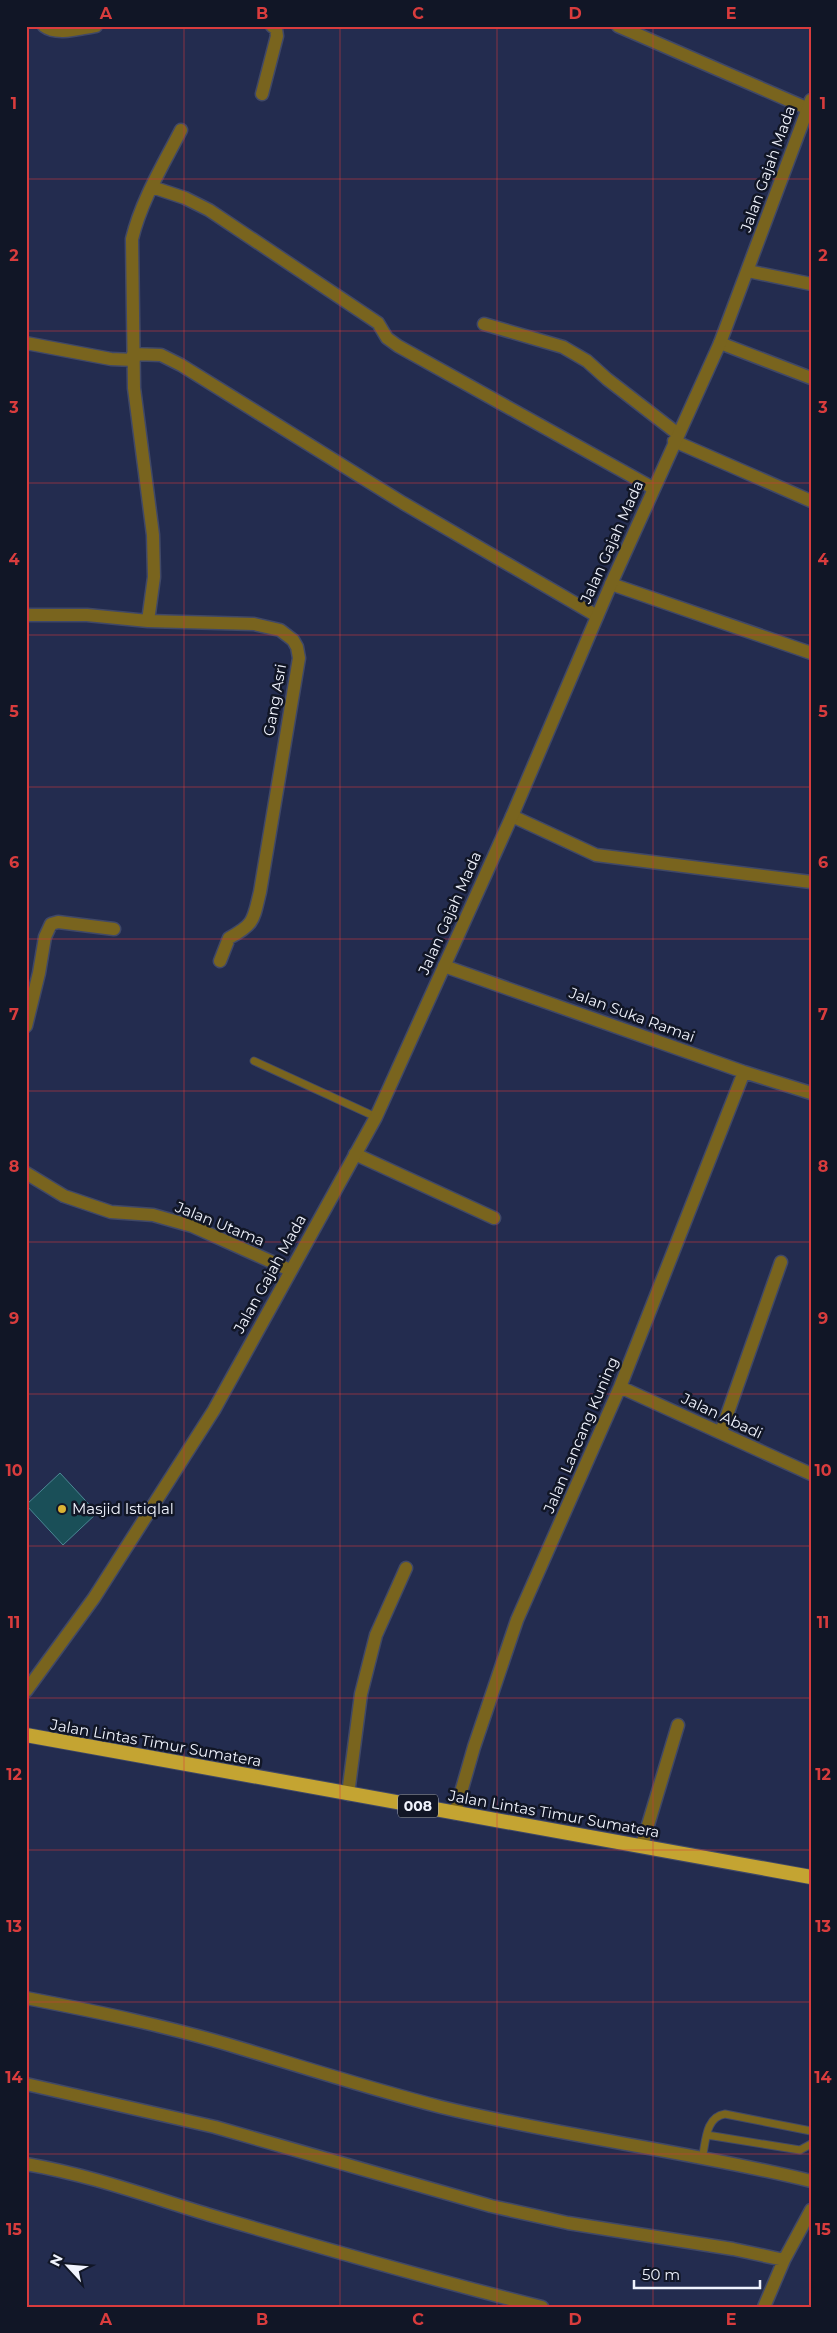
<svg xmlns="http://www.w3.org/2000/svg" width="837" height="2333" viewBox="0 0 837 2333" font-family="Montserrat,sans-serif">
	<rect width="100%" height="100%" fill="#232c4f"/>
	<path fill="#1a4f58" stroke="#4b8894" d="M60 1473 97 1513 63 1545 26 1505Z"/>
	<g fill="none" stroke-linecap="round" stroke-linejoin="round">
		<defs>
			<path id="service" d="M254 1061 376 1117
				M707 2135 800 2150 811 2144
				M702 2159C706 2142 705 2117 725 2114L811 2131"/>
			<path id="minor" d="M44 26C57 36 81 28 96 26
				M618 26 811 110
				M262 94 277 36 276 29 272 26
				M152 187 185 198 209 210 378 323 387 338 398 346 653 488
				M748 271 811 284
				M484 324 563 347 587 361 607 379 678 434
				M26 343 111 359 134 360
				M720 343 811 378
				M133 354 161 355 181 365 403 503 597 616
				M674 441 811 501
				M611 584 811 653
				M26 615H87L148 621 254 624 280 630 293 640 297 647 299 658 260 892C253 920 255 924 229 938L220 961
				M148 621 154 577 153 535 134 388 132 239C141 201 163 165 181 130
				M512 816 596 855 811 882
				M444 966 744 1072 811 1093
				M26 1026 39 973 45 937 51 924 58 922 114 929
				M355 1154 494 1218
				M26 1173 64 1196 111 1212 153 1215 192 1226 290 1270
				M620 1387 811 1474
				M721 1432 781 1262
				M348 1794 361 1694 376 1635 406 1568
				M455 1813 474 1747 517 1620 620 1387 744 1072
				M642 1845 678 1725
				M26 1998C99 2012 172 2027 243 2049 309 2069 374 2090 441 2107 564 2137 689 2151 811 2181
				M26 2084 215 2127 491 2206 568 2223 733 2249 784 2260
				M26 2164C91 2175 150 2197 213 2216 322 2248 432 2280 542 2307
				M764 2307 784 2260 811 2210"/>
			<path id="tertiary" d="M26 1691 94 1598 214 1410 376 1117 512 816 611 584 720 343 811 100"/>
			<path id="trunk" d="M26 1735 811 1877"/>
		</defs>
		<use href="#service" stroke="#404867" stroke-width="9"/>
		<use href="#minor" stroke="#404867" stroke-width="15"/>
		<use href="#tertiary" stroke="#404867" stroke-width="15"/>
		<use href="#trunk" stroke="#404867" stroke-width="16"/>
		<use href="#service" stroke="#79641e" stroke-width="7"/>
		<use href="#minor" stroke="#79641e" stroke-width="12"/>
		<use href="#tertiary" stroke="#79641e" stroke-width="12"/>
		<use href="#trunk" stroke="#c4a432" stroke-width="14"/>
	</g>
	<path fill="none" stroke="#d93c3d" stroke-width="1" stroke-opacity="0.55" d="M184 26V2307M340 26V2307M497 26V2307M653 26V2307M26 179H811M26 331H811M26 483H811M26 635H811M26 787H811M26 939H811M26 1091H811M26 1242H811M26 1394H811M26 1546H811M26 1698H811M26 1850H811M26 2002H811M26 2154H811"/>
	<circle fill="#d9b334" stroke="#111626" stroke-width="2" cx="62" cy="1509" r="5"/>
	<g text-anchor="middle" stroke-width="5" stroke-linejoin="round" paint-order="stroke">
		<rect fill="#111626" stroke="#adb1bc" stroke-width="1" x="398" y="1794.5" width="40" height="23" rx="4"/>
		<g font-size="14" font-weight="bold" fill="#f0f3fd">
			<text x="418" y="1811">008</text>
		</g>
		<g font-size="15" fill="#f0f3fd" stroke="#111626">
			<text transform="translate(768 169) rotate(-70)" y="5">Jalan Gajah Mada</text>
			<text transform="translate(612 542) rotate(-66)" y="5">Jalan Gajah Mada</text>
			<text transform="translate(275 700) rotate(-80)" y="5">Gang Asri</text>
			<text transform="translate(450 913) rotate(-66)" y="5">Jalan Gajah Mada</text>
			<text transform="translate(632 1015) rotate(20)" y="5">Jalan Suka Ramai</text>
			<text transform="translate(220 1224) rotate(22)" y="5">Jalan Utama</text>
			<text transform="translate(270 1274) rotate(-61)" y="5">Jalan Gajah Mada</text>
			<text transform="translate(722 1416) rotate(25)" y="5">Jalan Abadi</text>
			<text transform="translate(581 1435) rotate(-67)" y="5">Jalan Lancang Kuning</text>
			<text transform="translate(156 1743) rotate(10)" y="5">Jalan Lintas Timur Sumatera</text>
			<text transform="translate(554 1814) rotate(10)" y="5">Jalan Lintas Timur Sumatera</text>
		</g>
		<g font-size="15" fill="#f0f3fd" stroke="#111626" text-anchor="start">
			<text x="72" y="1514">Masjid Istiqlal</text>
		</g>
	</g>
	<rect width="837" height="2333" fill="none" stroke="#111626" stroke-width="55"/>
	<g transform="translate(68 2266) rotate(296)" stroke="#111626" stroke-width="4" paint-order="stroke">
	<path d="M0-4L9 19L0 12L-9 19Z" fill="#f0f3fd"/>
	<text y="-8" font-size="14" font-weight="bold" text-anchor="middle" fill="#f0f3fd">N</text>
	</g>
	<path d="M634 2280v8h126v-8" fill="none" stroke="#f0f3fd" stroke-width="2.5"/>
	<text x="642" y="2280" font-size="15" fill="#f0f3fd" stroke="#111626" stroke-width="4" paint-order="stroke">50 m</text>
	<rect x="28" y="28" width="782" height="2278" fill="none" stroke="#d93c3d" stroke-width="2"/>
	<g font-size="16" text-anchor="middle" font-weight="bold" fill="#d93c3d">
		<text x="106" y="19">A</text>
		<text x="262" y="19">B</text>
		<text x="418" y="19">C</text>
		<text x="575" y="19">D</text>
		<text x="731" y="19">E</text>
		<text x="14" y="109">1</text>
		<text x="823" y="109">1</text>
		<text x="14" y="261">2</text>
		<text x="823" y="261">2</text>
		<text x="14" y="413">3</text>
		<text x="823" y="413">3</text>
		<text x="14" y="565">4</text>
		<text x="823" y="565">4</text>
		<text x="14" y="717">5</text>
		<text x="823" y="717">5</text>
		<text x="14" y="868">6</text>
		<text x="823" y="868">6</text>
		<text x="14" y="1020">7</text>
		<text x="823" y="1020">7</text>
		<text x="14" y="1172">8</text>
		<text x="823" y="1172">8</text>
		<text x="14" y="1324">9</text>
		<text x="823" y="1324">9</text>
		<text x="14" y="1476">10</text>
		<text x="823" y="1476">10</text>
		<text x="14" y="1628">11</text>
		<text x="823" y="1628">11</text>
		<text x="14" y="1780">12</text>
		<text x="823" y="1780">12</text>
		<text x="14" y="1932">13</text>
		<text x="823" y="1932">13</text>
		<text x="14" y="2083">14</text>
		<text x="823" y="2083">14</text>
		<text x="14" y="2235">15</text>
		<text x="823" y="2235">15</text>
		<text x="106" y="2325">A</text>
		<text x="262" y="2325">B</text>
		<text x="418" y="2325">C</text>
		<text x="575" y="2325">D</text>
		<text x="731" y="2325">E</text>
	</g>
</svg>
